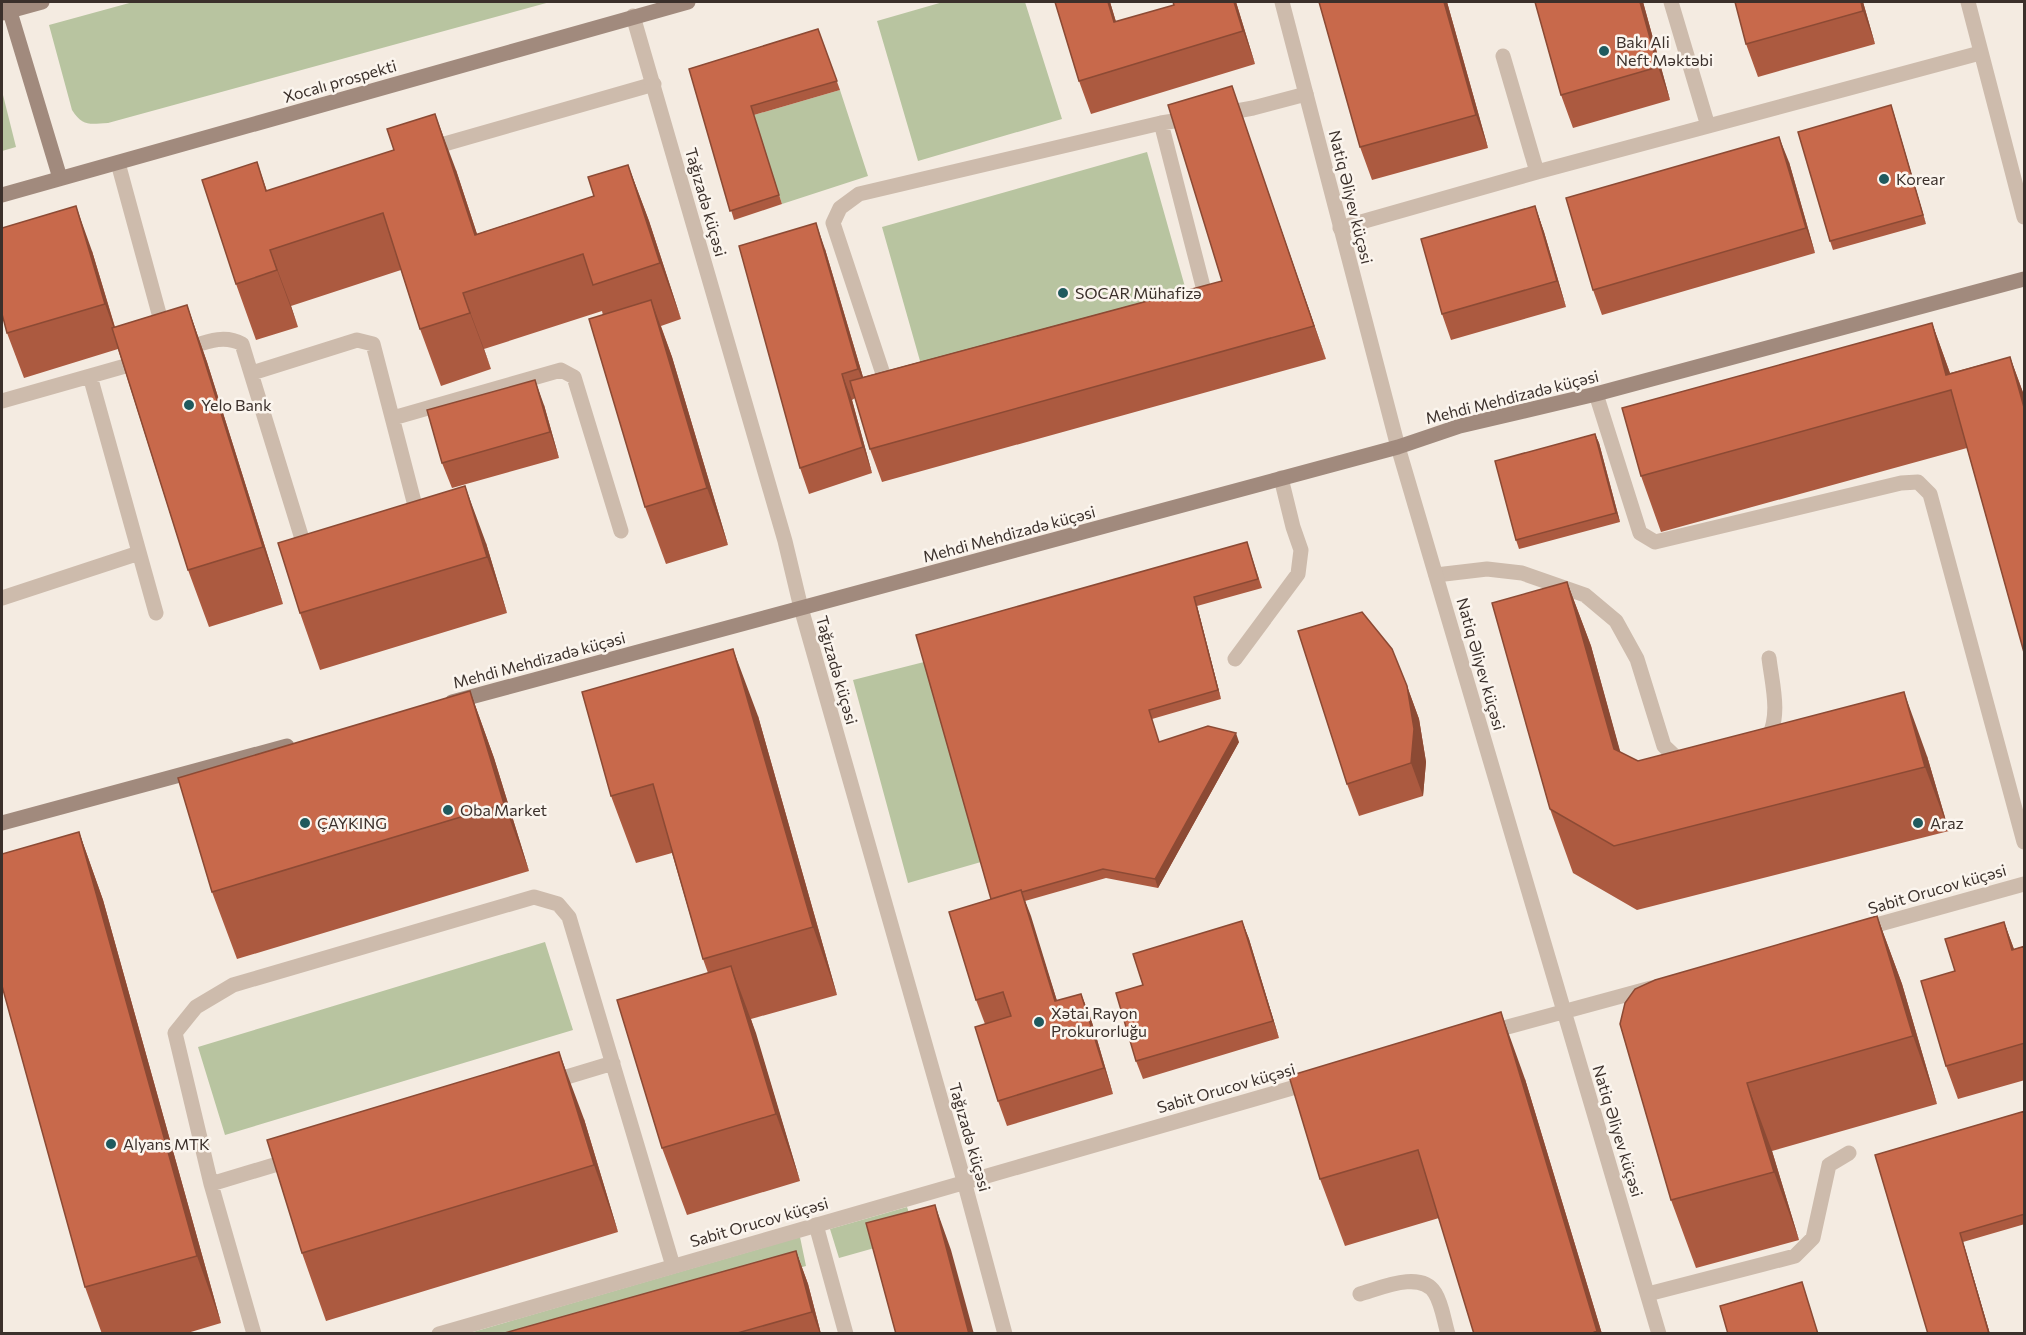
<svg xmlns="http://www.w3.org/2000/svg" width="2026" height="1335" viewBox="0 0 2026 1335" font-family="Commissioner,sans-serif">
	<rect width="100%" height="100%" fill="#f4ebe1"/>
	<path fill="#b8c4a0" d="M133 2H550L108 123C90 124 83 127 72 110L49 25Z
		M943 2H1025L1062 119 918 161 877 21Z
		M840 90 868 176 782 204 754 115Z
		M2 91 16 147 2 151Z
		M1147 152 1187 294 922 368 882 227Z
		M924 662 981 862 908 883 853 680Z
		M545 942 573 1030 225 1135 198 1047Z
		M907 1207 917 1236 839 1258 830 1229Z
		M800 1237 806 1266 560 1333 466 1334Z"/>
	<g fill="none" stroke-linecap="round" stroke-linejoin="round">
		<path stroke="#cdbbac" stroke-width="15" d="M1671 2 1708 126
			M1503 56 1537 172 1980 53
			M1220 114 1253 108 1306 94
			M1161 123 1208 306
			M427 149 654 84
			M118 163 164 332
			M1340 228 1537 172
			M181 350C202 344 222 333 242 344L307 555
			M252 373 357 340 373 344 419 521
			M90 376 156 613
			M889 392 833 223 840 208 859 194 1161 123 1193 118
			M1596 394 1640 533 1655 542 1901 483 1918 482 1930 494 2024 842
			M2 401 143 361
			M393 418 561 370 574 377 621 531
			M1436 575 1487 569 1522 573 1585 595 1616 621 1637 659 1664 746 1681 762 1686 760
			M2 598 139 553
			M1235 659 1298 574 1301 550 1293 527 1281 478
			M1764 739 1768 738C1781 715 1772 684 1769 658
			M550 1082 613 1063
			M211 1184 294 1159
			M816 1225 846 1334
			M1360 1294C1381 1288 1421 1270 1435 1293 1442 1304 1444 1321 1448 1334
			M1648 1294 1795 1256 1813 1238 1829 1165 1849 1153
			M254 1334 211 1184 175 1033 196 1007 233 985 534 897 558 904 569 917 673 1266"/>
		<path stroke="#cdbbac" stroke-width="15" d="M1282 2 1398 447 1659 1334
			M1968 2 2024 217
			M633 16 785 541 801 608 964 1181 1005 1334
			M1862 929 2024 884
			M1489 1032 1651 988
			M439 1334 1313 1082"/>
		<path stroke="#a18a7d" stroke-width="15" d="M7 2 60 178
			M2 13 42 2
			M2 195 688 2
			M452 702 1398 447 1460 426 1596 394 2024 279
			M2 823 287 746"/>
	</g>
	<path fill="#ac5a40" d="M1055 2H1110L1116 22 1236 2 1255 64 1091 114 1079 81Z
		M1319 2H1447L1488 148 1372 180 1360 147Z
		M1535 2H1643L1670 100 1573 128 1561 95Z
		M1863 2 1875 44 1758 77 1746 44Z
		M818 29 840 90 754 115 782 204 734 220 689 69Z
		M1891 105 1926 224 1833 250 1830 241Z
		M1243 119 1326 359 882 482 870 449 855 398 852 400 872 473 809 494 800 468 825 249 863 377 1222 281Z
		M257 162 267 191 456 170 477 234 594 196 628 165 649 221 681 319 661 326 672 357 728 545 666 564 645 507 602 311 484 349 491 369 441 386 420 329 401 270 291 306 298 327 256 340 236 284Z
		M1789 162 1815 253 1602 315 1593 290Z
		M1535 206 1544 232 1566 307 1451 340 1442 314Z
		M92 251 115 327 187 305 207 362 283 604 209 627 188 570 118 349 24 378 7 333Z
		M1932 323 1950 373 2010 357 2025 398V656L1967 448 1661 532 1641 476Z
		M544 405 559 458 452 488 442 463Z
		M1595 434 1599 443 1620 522 1519 549 1516 540Z
		M1247 542 1262 588 1197 606 1221 699 1152 719 1159 742H1239L1158 888 1106 878 1025 901 1057 1001 1081 994 1091 1019 1113 1094 1007 1126 998 1101 985 1024 976 1000 991 899 916 635Z
		M486 543 507 613 320 670 300 613Z
		M1567 582 1591 646 1620 752 1638 761 1927 756 1949 831 1637 910 1573 873 1550 809Z
		M1407 686 1419 719 1426 762 1423 796 1359 816 1347 784Z
		M470 691 494 758 529 871 237 959 212 892Z
		M758 716 837 995 751 1019 800 1181 687 1215 662 1148 708 973 703 959 672 853 636 863 611 796Z
		M79 832 103 900 221 1323 184 1334H102L85 1287Z
		M1877 916 1902 984 1937 1104 1772 1151 1799 1240 1696 1268 1671 1200 1620 1024Z
		M1242 921 1249 939 1279 1038 1143 1079 1136 1061 1143 985Z
		M2004 922 2014 949 2025 946V1080L1958 1099 1946 1066 1955 971Z
		M1525 1079 1602 1334H1474L1439 1218 1345 1246 1320 1179Z
		M2025 1111V1224L1963 1242 1990 1334H1928L1875 1155Z
		M584 1119 618 1232 326 1321 302 1253Z
		M796 1251 808 1284 821 1334H501Z"/>
	<path fill="#8c4a34" d="M1108 2H1110L1126 55 1114 22Z
		M1234 2H1236L1255 64 1243 31Z
		M1444 2H1447L1488 148 1476 115Z
		M1640 2H1643L1670 100 1658 67Z
		M1861 2H1863L1875 44 1863 11Z
		M1232 86 1243 119 1326 359 1314 326Z
		M1891 105 1894 114 1926 224 1923 215Z
		M435 114 456 170 493 283 475 235Z
		M1779 137 1789 162 1815 253 1806 228Z
		M628 165 649 221 681 319 660 263Z
		M76 206 92 251 121 348 105 304Z
		M1535 206 1544 232 1566 307 1557 281Z
		M816 223 825 249 868 394 858 369Z
		M270 250 291 306 298 327 277 270Z
		M463 293 484 349 491 369 470 313Z
		M651 300 672 357 728 545 707 488Z
		M187 305 207 362 283 604 263 547Z
		M1932 323 1952 379 1946 375Z
		M2010 357 2025 398V411Z
		M842 374 852 400 872 473 863 447Z
		M535 380 544 405 559 458 550 432Z
		M1595 434 1599 443 1620 522 1616 513Z
		M465 486 486 543 507 613 487 557Z
		M1567 582 1591 646 1637 812 1614 749Z
		M1194 597 1197 606 1221 699 1218 690Z
		M733 649 758 716 837 995 813 927Z
		M1407 686 1419 719 1426 762 1423 796 1411 763Z
		M470 691 494 758 529 871 504 804Z
		M1904 692 1927 756 1949 831 1925 767Z
		M1236 733 1239 742 1158 888 1155 879Z
		M79 832 103 900 221 1323 197 1256Z
		M1021 890 1031 916 1065 1027 1055 1001Z
		M1877 916 1902 984 1937 1104 1913 1036Z
		M1242 921 1249 939 1279 1038 1273 1021Z
		M2004 922 2016 955 2012 950Z
		M731 966 756 1033 800 1181 776 1114Z
		M1081 994 1091 1019 1113 1094 1104 1068Z
		M1501 1012 1525 1079 1602 1334H1598L1597 1331Z
		M559 1052 584 1119 618 1232 594 1165Z
		M1747 1083 1772 1151 1799 1240 1774 1172Z
		M935 1205 951 1250 974 1334H969Z
		M1960 1233 1963 1242 1990 1334H1989Z
		M796 1251 808 1284 821 1334H820L812 1312Z"/>
	<path fill="#c8694b" stroke="#8c4a34" stroke-width="1.5" d="M1055 2H1108L1114 22 1174 5 1173 2H1234L1243 31 1079 81Z
		M1319 2H1444L1476 115 1360 147Z
		M1535 2H1640L1658 67 1561 95Z
		M1735 2H1861L1863 11 1746 44Z
		M818 29 837 81 751 106 779 195 730 211 689 69Z
		M1232 86 1314 326 870 449 850 381 1222 281 1168 105Z
		M1891 105 1923 215 1830 241 1798 132Z
		M435 114 475 235 594 196 588 177 628 165 660 263 593 285 583 254 463 293 470 313 420 329 383 213 270 250 277 270 236 284 202 180 257 162 266 191 394 150 387 129Z
		M1779 137 1806 228 1593 290 1566 198Z
		M76 206 105 304 7 333 2 314V228Z
		M1535 206 1557 281 1442 314 1421 239Z
		M816 223 858 369 842 374 863 447 800 468 739 246Z
		M651 300 707 488 645 507 589 319Z
		M187 305 263 547 188 570 112 328Z
		M1932 323 1946 375 2010 357 2025 411V656L1951 390 1641 476 1622 408Z
		M535 380 550 432 442 463 427 410Z
		M1595 434 1616 513 1516 540 1495 461Z
		M465 486 487 557 300 613 278 543Z
		M1247 542 1258 579 1194 597 1218 690 1149 710 1159 742 1208 726 1236 733 1155 879 1103 869 1022 892 1021 890 991 899 916 635Z
		M1567 582 1614 749 1638 761 1904 692 1925 767 1614 846 1550 809 1492 603Z
		M1362 612 1392 649 1407 686 1414 729 1411 763 1347 784 1298 631Z
		M733 649 813 927 703 959 653 784 611 796 582 692Z
		M470 691 504 804 212 892 178 778Z
		M79 832 197 1256 85 1287 2 986V854Z
		M1021 890 1055 1001 1081 994 1104 1068 998 1101 975 1027 1011 1016 1003 992 976 1000 949 912Z
		M1877 916 1913 1036 1747 1083 1774 1172 1671 1200 1620 1024 1625 1003 1635 989 1655 980Z
		M1242 921 1273 1021 1136 1061 1116 993 1143 985 1133 954Z
		M2004 922 2012 950 2025 946V1043L1946 1066 1921 981 1955 971 1945 939Z
		M731 966 776 1114 662 1148 617 1000Z
		M1501 1012 1597 1331 1590 1334H1474L1418 1150 1320 1179 1289 1076Z
		M559 1052 594 1165 302 1253 267 1140Z
		M2025 1111V1214L1960 1233 1989 1334H1928L1875 1155Z
		M935 1205 969 1334H896L866 1223Z
		M796 1251 812 1312 734 1334H501Z
		M1802 1282 1818 1334H1728L1720 1306Z"/>
	<g fill="#1f5a5e" stroke="#fbf5ee" stroke-width="2">
		<circle cx="1604" cy="51" r="6"/>
		<circle cx="1884" cy="179" r="6"/>
		<circle cx="1063" cy="293" r="6"/>
		<circle cx="189" cy="405" r="6"/>
		<circle cx="448" cy="810" r="6"/>
		<circle cx="305" cy="823" r="6"/>
		<circle cx="1918" cy="823" r="6"/>
		<circle cx="1039" cy="1022" r="6"/>
		<circle cx="111" cy="1144" r="6"/>
	</g>
	<g text-anchor="middle" stroke-width="5" stroke-linejoin="round" paint-order="stroke">
		<g font-size="16" fill="#3b302b" stroke="#fbf5ee" text-anchor="start">
			<text x="1616" y="48">Bakı Ali<tspan x="1616" dy="18">Neft Məktəbi</tspan></text>
			<text x="1896" y="185">Korear</text>
			<text x="1075" y="299">SOCAR Mühafizə</text>
			<text x="201" y="411">Yelo Bank</text>
			<text x="460" y="816">Oba Market</text>
			<text x="317" y="829">ÇAYKING</text>
			<text x="1930" y="829">Araz</text>
			<text x="1051" y="1019">Xətai Rayon<tspan x="1051" dy="18">Prokurorluğu</tspan></text>
			<text x="123" y="1150">Alyans MTK</text>
		</g>
		<g font-size="16" fill="#3b302b" stroke="#fbf5ee">
			<text transform="translate(340 81) rotate(-16)" y="6">Xocalı prospekti</text>
			<text transform="translate(1351 197) rotate(76)" y="6">Natiq Əliyev küçəsi</text>
			<text transform="translate(706 202) rotate(74)" y="6">Tağızadə küçəsi</text>
			<text transform="translate(1512 397) rotate(-14)" y="6">Mehdi Mehdizadə küçəsi</text>
			<text transform="translate(1009 534) rotate(-15)" y="6">Mehdi Mehdizadə küçəsi</text>
			<text transform="translate(539 660) rotate(-15)" y="6">Mehdi Mehdizadə küçəsi</text>
			<text transform="translate(1481 664) rotate(74)" y="6">Natiq Əliyev küçəsi</text>
			<text transform="translate(837 670) rotate(74)" y="6">Tağızadə küçəsi</text>
			<text transform="translate(1937 889) rotate(-16)" y="6">Sabit Orucov küçəsi</text>
			<text transform="translate(1226 1088) rotate(-16)" y="6">Sabit Orucov küçəsi</text>
			<text transform="translate(1618 1131) rotate(73)" y="6">Natiq Əliyev küçəsi</text>
			<text transform="translate(970 1137) rotate(74)" y="6">Tağızadə küçəsi</text>
			<text transform="translate(759 1222) rotate(-16)" y="6">Sabit Orucov küçəsi</text>
		</g>
	</g>
	<rect width="2026" height="1335" fill="none" stroke="#3b302b" stroke-width="6"/>
</svg>
